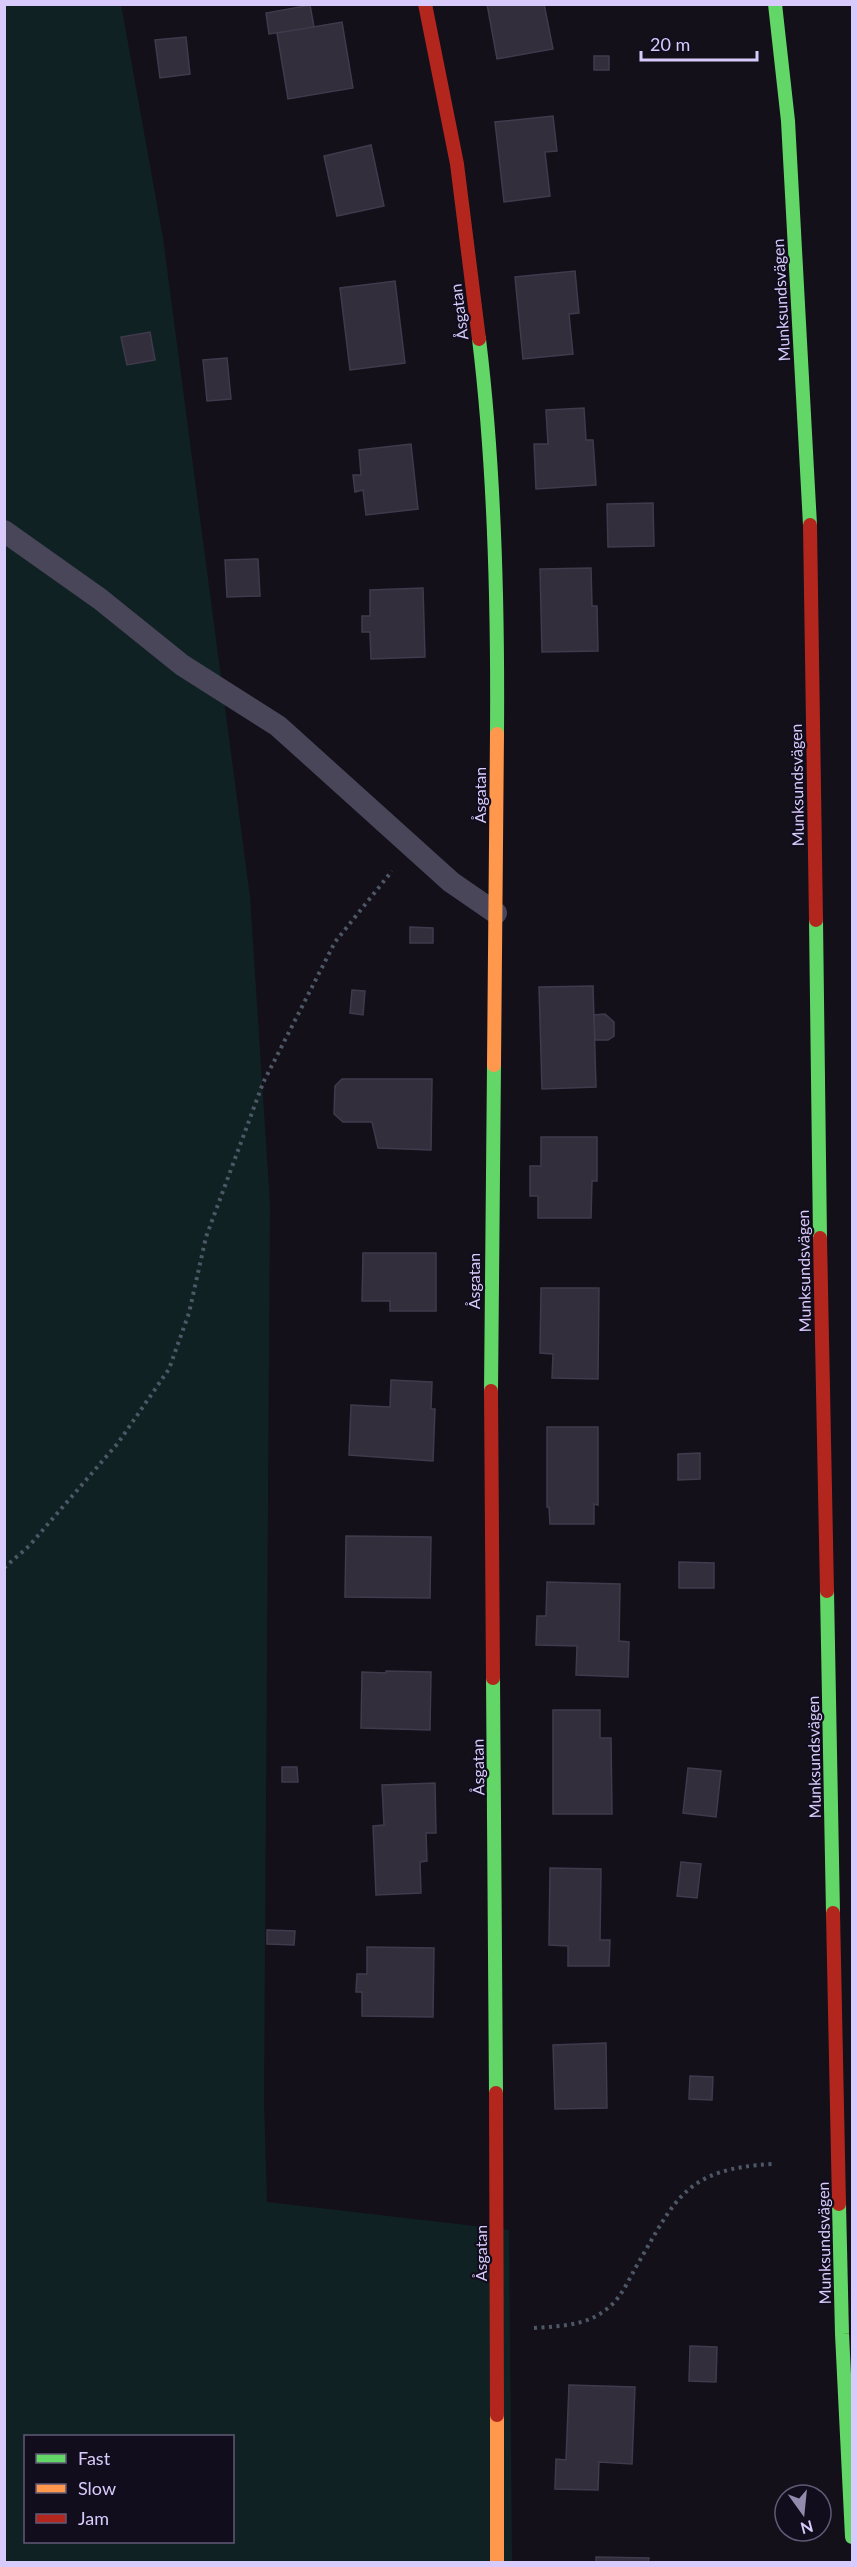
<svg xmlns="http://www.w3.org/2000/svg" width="857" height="2567" viewBox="0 0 857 2567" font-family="Lato,sans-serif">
	<rect width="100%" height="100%" fill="#13101a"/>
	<path fill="#102124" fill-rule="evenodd" d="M121 4 163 238 250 897 270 1204 264 2101 267 2202 509 2230 512 2562H5L4 5ZM26 2436H232V2542H26Z"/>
	<path fill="#322e3c" stroke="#413a4d" stroke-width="1.5" d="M487 4H544L553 49 497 59Z
		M310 5 314 27 269 34 266 13Z
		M342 22 353 88 288 99 277 33Z
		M186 37 190 74 160 78 155 40Z
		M594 56H609V70H594Z
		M553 116 557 151 545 152 550 196 504 202 495 122Z
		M371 145 384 206 337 216 324 156Z
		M575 271 579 313 569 314 573 354 523 359 515 277Z
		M395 281 405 363 350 370 340 288Z
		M150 332 155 360 127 365 121 337Z
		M227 358 231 399 207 401 203 360Z
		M584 408 586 440H593L596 485 536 489 534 444H548L546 410Z
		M411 444 418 509 366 515 363 490 355 492 353 475H361L359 450Z
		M653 503 654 546 608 547 607 504Z
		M258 559 260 596 227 597 225 560Z
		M591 568 592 606H597L598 651 542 652 540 569Z
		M423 588 425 657 371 659 370 632H362V616H370V590Z
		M410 927 433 928V943H410Z
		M593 986 596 1087 542 1089 539 987Z
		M352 990 365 991 363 1015 350 1013Z
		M605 1014 614 1022V1036L608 1040H595L594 1015Z
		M342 1079H432L431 1150 378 1148 372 1122H343L334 1114 335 1086Z
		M541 1137H597V1181H592L591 1218H538V1196H530V1166H541Z
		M363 1253H436V1311H390V1301H362Z
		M541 1288H599L598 1379 552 1378 553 1354 540 1353Z
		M391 1380 432 1382 431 1409H435L433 1461 349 1455 351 1405 390 1407Z
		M547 1427H598V1505L594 1504V1524H550L549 1507H547Z
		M700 1453V1479L678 1480V1454Z
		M346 1536 431 1537 430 1598 345 1597Z
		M679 1562 714 1563V1588H679Z
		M547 1582 620 1584 619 1641 629 1642 628 1677 576 1675 577 1646 536 1645 537 1616H546Z
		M386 1671 431 1672 430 1730 361 1728 362 1672 386 1673Z
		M553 1710H600V1738H611L612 1814H553Z
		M282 1767H297L298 1782H282Z
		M688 1768 721 1771 716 1817 683 1813Z
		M435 1783 436 1833H426L427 1861 420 1862 421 1893 376 1895 373 1826 384 1825 382 1785Z
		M681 1862 701 1864 697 1898 677 1896Z
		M550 1868 601 1869 600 1940H610L609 1966H568V1946L549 1945Z
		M267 1930 295 1931 294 1945 267 1944Z
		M367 1947 434 1948 433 2017 362 2016V1992H356L357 1974H367Z
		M606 2043 607 2108 555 2109 553 2045Z
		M690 2076 713 2077 712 2100 689 2099Z
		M690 2346 717 2347 716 2382 689 2381Z
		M569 2385 635 2387 632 2464 599 2462 598 2490 555 2489 556 2459 566 2460Z
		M596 2557 649 2558 648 2562H556H596Z"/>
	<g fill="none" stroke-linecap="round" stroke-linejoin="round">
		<path stroke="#4d5766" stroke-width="4" stroke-dasharray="3 4.5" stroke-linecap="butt" d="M4 5 5 4
			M4 1568 29 1546 118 1443 169 1369 189 1313 206 1237 263 1083 335 942 392 871
			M534 2328C560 2326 587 2326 608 2308 621 2298 628 2281 636 2267 676 2198 685 2169 772 2164"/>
		<path stroke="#49465a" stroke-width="22" d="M4 531 100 599 182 665 278 726 451 882 496 913"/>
		<path stroke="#63d668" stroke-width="14" d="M775 4 788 121 810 525
			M479 339C495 470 498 603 497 734
			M816 920 820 1238
			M491 1391 494 1065
			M827 1591 833 1913
			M493 1678 496 2093
			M839 2204 842 2334 852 2537"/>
		<path stroke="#ff974d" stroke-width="14" d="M494 1065 497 734
			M497 2415V2562"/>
		<path stroke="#b3261e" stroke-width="14" d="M425 4 457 164 479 339
			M810 525 816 920
			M820 1238 827 1591
			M491 1391 493 1678
			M833 1913 839 2204
			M496 2093 497 2415"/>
	</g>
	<g text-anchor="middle" stroke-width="4.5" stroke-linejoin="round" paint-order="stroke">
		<g font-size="16" fill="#d8cbfc" stroke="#120d1d">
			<text transform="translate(781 300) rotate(-93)" y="6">Munksundsvägen</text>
			<text transform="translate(459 312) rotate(-97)" y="6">Åsgatan</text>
			<text transform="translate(797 785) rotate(-91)" y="6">Munksundsvägen</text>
			<text transform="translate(480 795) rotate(-90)" y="6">Åsgatan</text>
			<text transform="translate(804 1271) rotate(-91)" y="6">Munksundsvägen</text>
			<text transform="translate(474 1281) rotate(-90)" y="6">Åsgatan</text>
			<text transform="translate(814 1757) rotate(-91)" y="6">Munksundsvägen</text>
			<text transform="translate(478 1767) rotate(-91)" y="6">Åsgatan</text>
			<text transform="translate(824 2243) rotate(-91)" y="6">Munksundsvägen</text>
			<text transform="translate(481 2253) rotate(-90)" y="6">Åsgatan</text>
		</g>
	</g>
	<rect width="857" height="2567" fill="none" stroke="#d8cbfc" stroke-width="12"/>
	<rect x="24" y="2435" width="210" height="108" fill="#120d1d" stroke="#615976" stroke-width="1.5"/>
	<rect x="36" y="2454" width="30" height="9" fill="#63d668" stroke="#615976" stroke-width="1.5"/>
	<text x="78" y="2465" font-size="18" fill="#d8cbfc">Fast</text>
	<rect x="36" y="2484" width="30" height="9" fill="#ff974d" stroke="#615976" stroke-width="1.5"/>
	<text x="78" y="2495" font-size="18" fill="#d8cbfc">Slow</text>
	<rect x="36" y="2514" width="30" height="9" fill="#b3261e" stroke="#615976" stroke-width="1.5"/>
	<text x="78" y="2525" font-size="18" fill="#d8cbfc">Jam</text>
	<g transform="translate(803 2513) rotate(165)"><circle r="28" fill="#120d1d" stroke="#615976" stroke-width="1.5"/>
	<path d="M0-4.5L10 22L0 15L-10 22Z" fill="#938aad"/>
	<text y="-9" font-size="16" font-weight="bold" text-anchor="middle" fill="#d8cbfc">N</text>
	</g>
	<path d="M641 51v9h116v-9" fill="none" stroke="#d8cbfc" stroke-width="3"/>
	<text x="650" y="51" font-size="18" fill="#d8cbfc" stroke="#120d1d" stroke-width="4.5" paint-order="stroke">20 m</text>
</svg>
